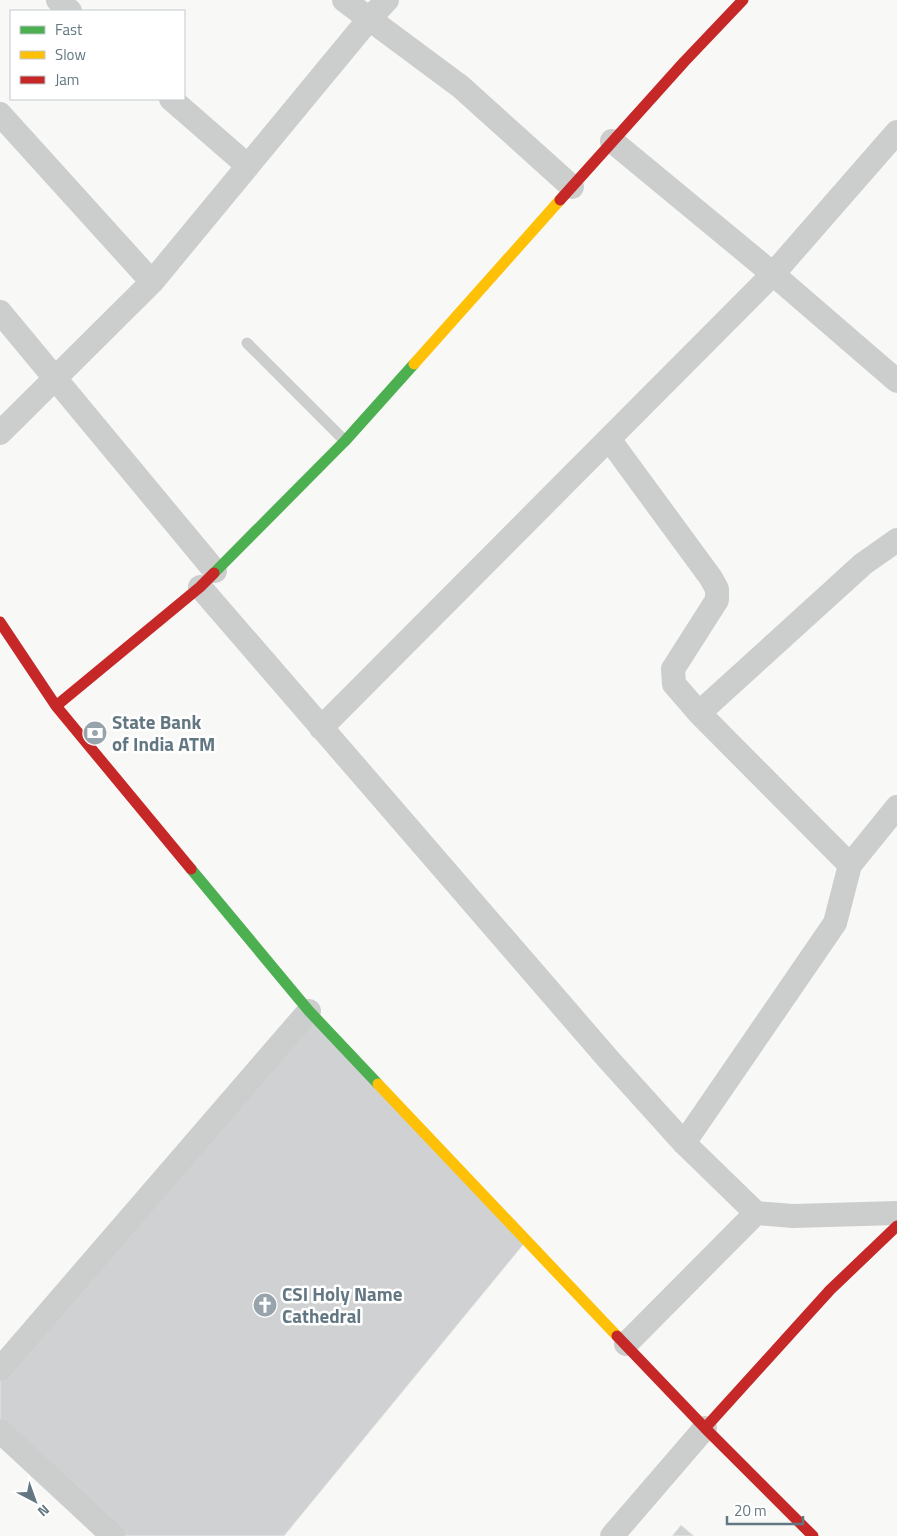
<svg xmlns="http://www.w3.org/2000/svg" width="897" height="1536" viewBox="0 0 897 1536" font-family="'Titillium Web',sans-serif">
	<rect width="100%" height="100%" fill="#f8f8f7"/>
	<path fill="#cfd1d2" stroke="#e8e8e6" d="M309 1011 527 1240 284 1536H124L0 1419V1369Z
		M681 1525 694 1536H672Z"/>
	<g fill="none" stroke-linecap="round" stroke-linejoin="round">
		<path stroke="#cccece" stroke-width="11" d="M247 343 345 441"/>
		<path stroke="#cccece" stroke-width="24" d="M58 0 70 11
			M344 0 461 87 572 187
			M171 99 248 166
			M0 114 152 282
			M612 141 773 274 897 132
			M0 312 215 571
			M0 433 152 282 370 18 387 0
			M609 439 711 578 717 589V600L673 669 674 684 699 713
			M200 587 609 1060 684 1143 756 1213 793 1216 897 1213
			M321 728 773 274 897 381
			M850 865 699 713 863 564 897 540
			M684 1143 835 923 850 865 897 807
			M626 1344 756 1213
			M0 1369 309 1011
			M0 1431 113 1536
			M612 1536 705 1428"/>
		<path stroke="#4caf50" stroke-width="11" d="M214 573 345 441 414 364
			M191 869 309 1011 378 1084"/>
		<path stroke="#ffc107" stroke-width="11" d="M414 364 560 200
			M378 1084 617 1336"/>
		<path stroke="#c62828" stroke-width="11" d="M560 200 684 62 743 0
			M0 622 56 706 191 869
			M56 706 200 587 214 573
			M617 1336 705 1428 813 1536
			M705 1428 830 1290 897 1226"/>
	</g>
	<defs>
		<symbol id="bank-disc" viewBox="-11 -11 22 22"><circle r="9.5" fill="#97a4ab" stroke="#fff"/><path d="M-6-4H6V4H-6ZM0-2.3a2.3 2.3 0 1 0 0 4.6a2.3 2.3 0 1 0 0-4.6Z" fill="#fff"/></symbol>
		<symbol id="church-disc" viewBox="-11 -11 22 22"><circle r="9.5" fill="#97a4ab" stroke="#fff"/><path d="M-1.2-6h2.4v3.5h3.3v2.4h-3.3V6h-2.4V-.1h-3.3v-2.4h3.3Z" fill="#fff"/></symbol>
	</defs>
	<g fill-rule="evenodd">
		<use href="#bank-disc" x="81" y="719" width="28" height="28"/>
		<use href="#church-disc" x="251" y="1291" width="28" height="28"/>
	</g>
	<g text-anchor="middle" stroke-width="5" stroke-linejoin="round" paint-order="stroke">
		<g font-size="19" font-weight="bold" fill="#637782" stroke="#fff" text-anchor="start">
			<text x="112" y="729">State Bank<tspan x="112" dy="22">of India ATM</tspan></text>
			<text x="282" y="1301">CSI Holy Name<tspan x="282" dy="22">Cathedral</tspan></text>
		</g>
	</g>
	<rect x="10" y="10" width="175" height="90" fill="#ffffff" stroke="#c1c9cd"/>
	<rect x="20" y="26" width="25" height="8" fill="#4caf50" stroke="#c1c9cd"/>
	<text x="55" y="35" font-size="15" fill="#637782">Fast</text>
	<rect x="20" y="51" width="25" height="8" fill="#ffc107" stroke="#c1c9cd"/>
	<text x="55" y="60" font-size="15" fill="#637782">Slow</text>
	<rect x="20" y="76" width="25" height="8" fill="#c62828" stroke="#c1c9cd"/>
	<text x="55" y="85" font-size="15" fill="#637782">Jam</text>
	<g transform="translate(35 1501) rotate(139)" stroke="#ffffff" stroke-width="4" paint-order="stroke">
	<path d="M0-4L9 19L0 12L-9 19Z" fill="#637782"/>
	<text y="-8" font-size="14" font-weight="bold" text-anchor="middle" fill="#637782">N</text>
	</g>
	<path d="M727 1516v8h76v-8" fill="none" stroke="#637782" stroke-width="2.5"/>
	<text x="734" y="1516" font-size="15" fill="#637782" stroke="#ffffff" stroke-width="4" paint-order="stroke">20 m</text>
</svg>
